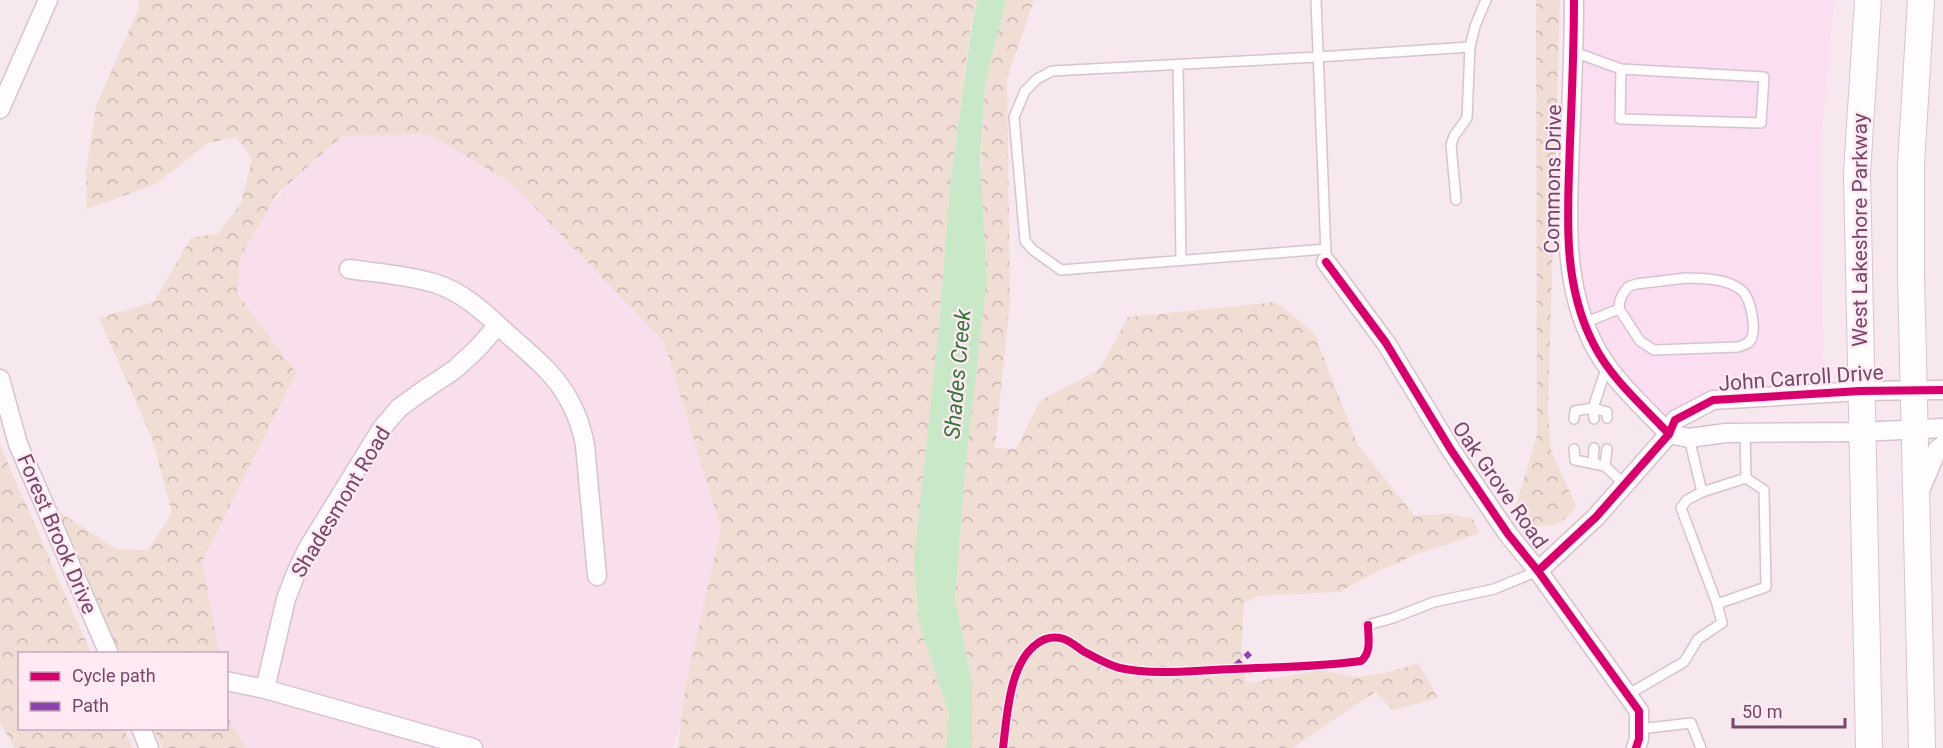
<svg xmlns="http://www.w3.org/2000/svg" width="1943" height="748" viewBox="0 0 1943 748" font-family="Roboto,sans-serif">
	<defs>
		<pattern id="forest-crowns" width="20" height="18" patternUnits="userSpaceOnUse" patternTransform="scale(1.5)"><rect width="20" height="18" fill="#f0ded5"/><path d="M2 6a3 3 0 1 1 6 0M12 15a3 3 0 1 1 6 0" fill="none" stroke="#c7b6b1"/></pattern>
	</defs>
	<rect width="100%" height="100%" fill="#f7e8ef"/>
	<path fill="#f9deec" d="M365 97 556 165 708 337 751 550 672 748H246L227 715 226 654 193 653 163 589 214 271Z"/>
	<path fill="#fbdef2" d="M1574 0H1834L1820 152 1824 393 1713 400 1669 434 1611 372 1575 295Z"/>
	<path fill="url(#forest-crowns)" d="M139 0H977L971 25 951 177 938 336 919 624 949 714 946 748H678L686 683 721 529 664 342 510 182 428 134 342 136 277 194 241 255 237 293 296 373 202 561 219 653H117L55 509 116 549 148 550 172 513 152 438 99 318 154 302 191 238 219 233 241 203 252 159 236 137 208 143 156 184 87 209 86 170 96 106 139 8Z
		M1006 0H1034L1007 78 1010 301 995 448 1016 449 1040 401 1100 369 1128 317 1276 302 1314 333 1358 445 1414 515 1451 514 1473 519 1480 533 1420 553 1374 573 1340 592 1258 596 1244 603 1241 651 1247 683 1322 670 1356 677 1389 672 1418 663 1438 698 1393 710 1375 692 1292 748H972V683L955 599 965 471 985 83Z
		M1536 0H1560L1548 411 1551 450 1576 506C1562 527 1550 528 1527 524L1515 508 1537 435Z
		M0 445 91 653 20 654V728L124 729 133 748H15L0 723Z
		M227 715 246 748H162L154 729 226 728Z"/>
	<path fill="#c9e8c8" d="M977 0H1006L985 83 980 163 987 278 965 471 955 599 972 683V748H946L949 714 919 624 914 560 938 336 951 177 972 25Z"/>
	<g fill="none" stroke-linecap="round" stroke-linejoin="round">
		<defs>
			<path id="lane" d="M1316 0 1326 254
				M1574 52 1621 69 1764 77 1761 123 1620 119 1621 69
				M1178 64 1181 260
				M1456 200 1451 145 1454 136 1467 118 1470 47
				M1326 249 1061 270 1033 250 1025 241 1014 117 1025 91 1037 79 1052 71 1318 57 1470 47 1475 26 1486 0
				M1686 278C1705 279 1724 278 1740 289 1750 295 1756 325 1752 337 1751 343 1744 345 1738 347L1654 350 1640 341 1619 309 1620 300 1623 294 1628 287 1636 284Z
				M1584 323 1619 309
				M1607 418V412L1593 408 1607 366
				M1574 419 1575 411 1593 408 1594 419
				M1689 438 1702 492 1687 500 1681 508 1717 604
				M1574 449 1575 460 1605 466
				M1607 449 1605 466 1624 484
				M1593 464 1594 448
				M1702 492 1746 478
				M1368 625 1393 618 1434 602 1494 589 1538 571
				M1627 695 1684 662 1698 639 1722 623 1717 604 1766 587 1764 490 1746 478 1745 432
				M1639 729 1691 723 1701 748"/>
			<path id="street" d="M1574 0C1574 47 1572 94 1570 142 1568 210 1561 280 1593 343 1610 378 1643 406 1669 434
				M0 109 48 0
				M1326 262 1386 343 1451 450 1508 534 1538 571 1639 711V739L1636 748
				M349 269C377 273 407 275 434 283 466 293 488 316 512 338 534 357 557 376 570 402 578 416 582 430 585 445L597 576
				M0 379 18 444 109 654
				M1669 434 1689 438 1726 433 1861 432 1943 428
				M1919 493 1937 450 1943 445
				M1538 571 1596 517 1669 434 1675 420 1713 400 1860 391 1943 390
				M226 681 265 689 473 748
				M265 689 286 599 296 573 308 548 382 428 399 408 421 392 454 370 477 349 498 325
				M141 728 149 748"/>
			<path id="secondary" d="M1868 0 1857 173 1869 748
				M1921 0 1911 164V273L1922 748"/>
		</defs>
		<use href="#lane" stroke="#d6c3cf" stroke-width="12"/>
		<use href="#street" stroke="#d6c3cf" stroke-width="21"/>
		<use href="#secondary" stroke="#d8c4d0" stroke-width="28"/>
		<use href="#lane" stroke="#fefcfd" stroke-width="9"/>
		<use href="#street" stroke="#fefcfd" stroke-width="18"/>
		<use href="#secondary" stroke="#fefcfd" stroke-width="26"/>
		<path stroke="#8e44ad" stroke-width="6" stroke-dasharray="12 6" stroke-linecap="butt" d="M1232 669 1250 653"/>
		<defs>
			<path id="cycleway" d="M1574 0C1574 47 1572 94 1570 142 1568 210 1561 280 1593 343 1610 378 1643 406 1669 434
				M1326 262 1386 343 1451 450 1508 534 1538 571 1639 711V739L1636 748
				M1538 571 1596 517 1669 434 1675 420 1713 400 1860 391 1943 390
				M1003 748C1007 717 1009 662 1038 643 1045 638 1055 636 1064 639 1070 641 1077 647 1083 651 1094 657 1108 665 1120 668 1157 676 1196 670 1234 669 1276 667 1319 667 1361 661 1372 652 1368 638 1368 625"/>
		</defs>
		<use href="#cycleway" stroke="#ffe9f3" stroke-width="11"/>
		<use href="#cycleway" stroke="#d6006c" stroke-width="8"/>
	</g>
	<g text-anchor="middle" stroke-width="4.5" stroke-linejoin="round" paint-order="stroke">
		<g font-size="21" fill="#764769" stroke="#ffe9f3">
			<text transform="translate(1553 179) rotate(-89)" y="7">Commons Drive</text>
			<text transform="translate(1860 230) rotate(-90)" y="7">West Lakeshore Parkway</text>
			<text transform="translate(1801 378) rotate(-4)" y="7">John Carroll Drive</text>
			<text transform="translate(1500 485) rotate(55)" y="7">Oak Grove Road</text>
			<text transform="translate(341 502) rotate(-59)" y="7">Shadesmont Road</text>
			<text transform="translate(57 534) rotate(67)" y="7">Forest Brook Drive</text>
		</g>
		<g font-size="22" font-style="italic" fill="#38753c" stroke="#ffe9f3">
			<text transform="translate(957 374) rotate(-85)" y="8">Shades Creek</text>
		</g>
	</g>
	<rect x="18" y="652" width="210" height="78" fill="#ffe9f3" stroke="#c8a8bc" stroke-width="1.5"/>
	<rect x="30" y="672" width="30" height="9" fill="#d6006c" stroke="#c8a8bc" stroke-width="1.5"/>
	<text x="72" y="682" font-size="18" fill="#764769">Cycle path</text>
	<rect x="30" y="702" width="30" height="9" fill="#8e44ad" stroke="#c8a8bc" stroke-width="1.5"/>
	<text x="72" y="712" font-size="18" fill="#764769">Path</text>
	<path d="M1733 718v9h112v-9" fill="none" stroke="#764769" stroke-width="3"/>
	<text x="1742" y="718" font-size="18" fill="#764769" stroke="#ffe9f3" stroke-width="4.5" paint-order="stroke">50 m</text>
</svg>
